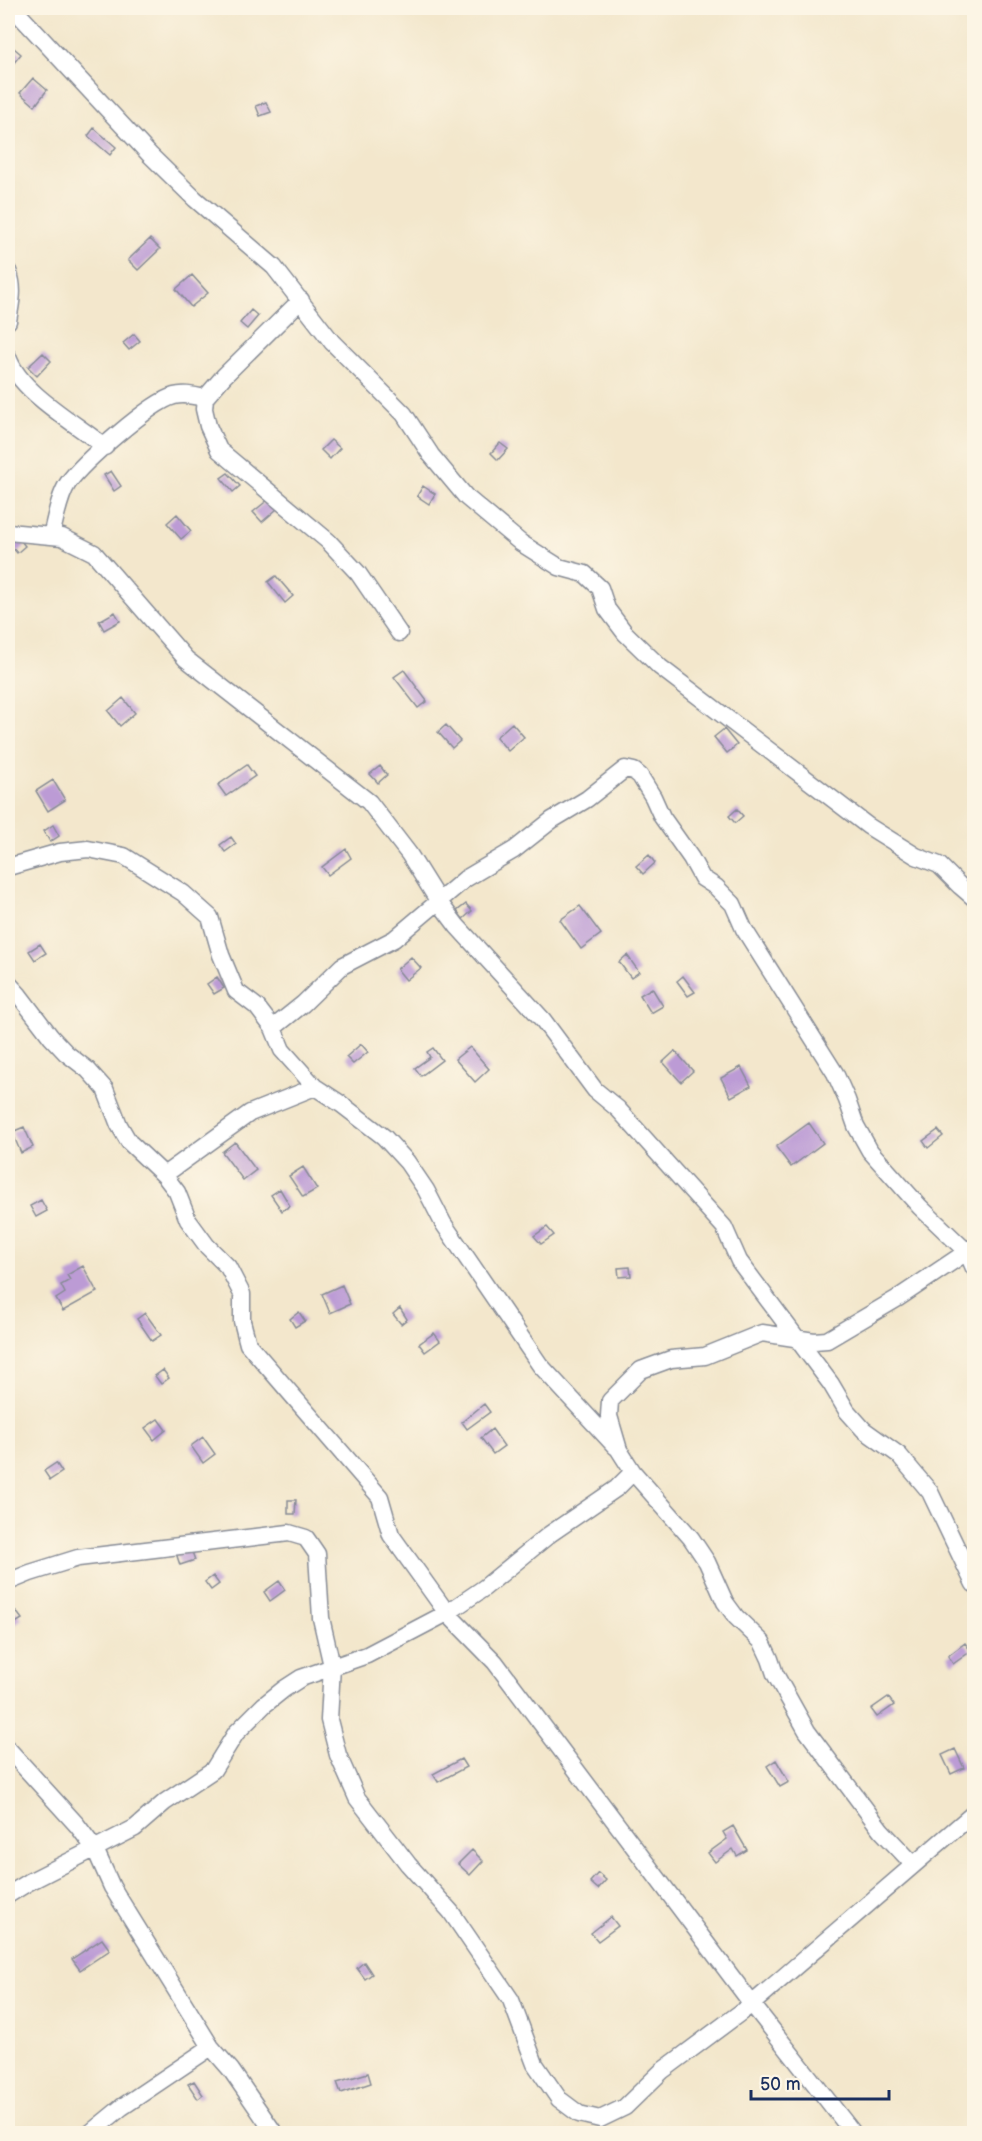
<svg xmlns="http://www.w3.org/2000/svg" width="982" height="2141" viewBox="0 0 982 2141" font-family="'Balsamiq Sans',sans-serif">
	<rect width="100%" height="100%" fill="#fcf5e5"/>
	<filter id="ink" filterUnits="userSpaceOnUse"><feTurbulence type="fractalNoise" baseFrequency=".0167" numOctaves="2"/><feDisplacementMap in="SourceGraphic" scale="12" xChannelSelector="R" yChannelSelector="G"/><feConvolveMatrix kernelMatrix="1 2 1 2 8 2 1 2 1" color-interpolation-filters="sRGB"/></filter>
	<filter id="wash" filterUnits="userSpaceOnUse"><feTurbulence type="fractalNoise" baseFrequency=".008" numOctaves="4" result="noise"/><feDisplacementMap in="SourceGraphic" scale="24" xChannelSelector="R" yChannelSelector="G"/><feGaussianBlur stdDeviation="1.35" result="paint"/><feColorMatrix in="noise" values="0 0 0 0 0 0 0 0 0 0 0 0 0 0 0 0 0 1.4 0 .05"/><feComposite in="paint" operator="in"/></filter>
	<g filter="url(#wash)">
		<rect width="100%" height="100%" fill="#f3e7cc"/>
		<g id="blocks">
			<path fill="#bc9bd5" d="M8 43 21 54 8 70Z
				M33 78 47 90 35 106 20 93Z
				M266 102 271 112 260 116 256 106Z
				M94 128 116 147 110 155 88 136Z
				M150 239 160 249 138 270 128 260Z
				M192 275 208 293 191 307 176 289Z
				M251 310 258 316 247 329 240 323Z
				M134 334 140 341 129 350 123 343Z
				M43 353 51 361 37 376 28 367Z
				M331 440 340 448 330 459 321 450Z
				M500 443 508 449 498 460 491 453Z
				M111 471 121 486 114 491 104 475Z
				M228 473 240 486 233 492 221 478Z
				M423 486 435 494 429 504 417 496Z
				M269 499 277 509 262 522 253 512Z
				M177 514 191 531 181 539 167 523Z
				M17 536 25 546 17 553 9 543Z
				M276 576 293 596 285 603 268 582Z
				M115 612 120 621 104 630 99 621Z
				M404 670 427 701 418 708 394 677Z
				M123 698 135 713 120 726 108 711Z
				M512 723 524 737 508 751 496 737Z
				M446 725 460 741 452 748 438 732Z
				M724 729 737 745 727 753 714 737Z
				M247 765 255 776 226 796 218 785Z
				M380 766 387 775 378 783 370 774Z
				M53 780 65 800 48 811 36 791Z
				M737 809 743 816 735 823 729 816Z
				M53 825 59 836 50 842 44 831Z
				M231 837 236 844 225 852 220 845Z
				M346 849 351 858 328 875 322 867Z
				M649 855 655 863 643 874 636 866Z
				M466 904 472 911 463 919 457 911Z
				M580 906 601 934 581 949 560 920Z
				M40 944 46 953 35 960 29 951Z
				M627 955 639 972 631 978 619 962Z
				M411 957 421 968 406 980 397 969Z
				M683 976 695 992 688 996 677 981Z
				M217 977 224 988 214 994 207 984Z
				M652 988 663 1006 651 1013 640 995Z
				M361 1044 368 1052 353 1064 346 1057Z
				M470 1047 489 1069 475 1082 455 1059Z
				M433 1048 442 1060 421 1076 415 1068 430 1057 427 1052Z
				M675 1051 693 1071 681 1082 663 1062Z
				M741 1067 751 1086 731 1097 721 1078Z
				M809 1123 823 1143 791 1167 776 1147Z
				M24 1127 33 1147 21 1153 12 1132Z
				M938 1130 943 1136 928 1148 923 1141Z
				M235 1142 256 1170 243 1180 222 1152Z
				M303 1167 317 1189 303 1197 289 1176Z
				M280 1189 290 1206 282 1211 271 1195Z
				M41 1200 47 1211 36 1217 30 1206Z
				M547 1227 554 1235 541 1244 534 1236Z
				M83 1266 97 1292 63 1311 56 1299 65 1293 61 1285 70 1280 67 1275Z
				M630 1267 631 1276 619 1277 618 1268Z
				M342 1285 350 1304 330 1313 322 1294Z
				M400 1308 407 1319 401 1324 393 1314Z
				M299 1312 305 1321 295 1327 290 1319Z
				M145 1313 161 1335 152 1341 137 1319Z
				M434 1333 440 1341 425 1352 419 1344Z
				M163 1370 169 1378 161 1384 155 1376Z
				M484 1404 490 1412 467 1429 462 1422Z
				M158 1419 166 1430 154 1440 145 1428Z
				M492 1429 504 1446 493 1454 481 1438Z
				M203 1437 215 1454 203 1463 191 1446Z
				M56 1463 62 1472 50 1480 44 1471Z
				M288 1500H296L295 1514H288Z
				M191 1549 195 1560 180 1565 176 1553Z
				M213 1576 219 1584 211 1590 205 1582Z
				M279 1581 285 1590 270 1601 264 1592Z
				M16 1611 22 1619 9 1627 8 1617Z
				M965 1643 971 1651 953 1664 948 1656Z
				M888 1697 894 1705 877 1717 871 1709Z
				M955 1749 964 1768 951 1774 942 1755Z
				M461 1759 466 1767 438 1782 433 1774Z
				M776 1760 789 1782 780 1787 767 1766Z
				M733 1826 747 1850 737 1856 733 1849 715 1862 708 1853 727 1839 723 1832Z
				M472 1850 483 1861 470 1875 458 1864Z
				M598 1873 606 1880 598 1889 590 1882Z
				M611 1917 618 1926 598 1941 591 1933Z
				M102 1939 110 1950 80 1970 72 1959Z
				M364 1962 372 1974 365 1979 357 1968Z
				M368 2073 371 2083 341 2093 337 2082Z
				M194 2081 203 2095 198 2099 188 2084Z"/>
		</g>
	</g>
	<g filter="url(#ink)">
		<use href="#blocks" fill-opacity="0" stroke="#878b95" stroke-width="1.5"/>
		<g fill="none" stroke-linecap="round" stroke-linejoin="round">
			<defs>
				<path id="minor" d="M13 8 150 155 195 199 274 267 332 342 404 414 431 455 466 497 521 543 559 567 585 574 600 588 607 609 625 633 660 667 868 826 916 856 939 865 960 886 974 898
					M8 271C15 289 11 302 8 321
					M301 300 224 376 205 398 204 409 208 426 219 450 328 541 358 573 399 633
					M8 357C20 393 76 423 105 447
					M8 532 62 537 94 553 186 659 369 802 409 854 439 902 457 926 543 1020 595 1090 618 1109 724 1227 739 1261 831 1384 847 1411 864 1430 899 1455 930 1492 974 1584
					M51 536C55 521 59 496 68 483 82 463 151 402 174 396 185 393 194 396 205 398
					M8 867 60 852 88 849 124 856 183 893 210 917 221 955 236 991 257 1007 273 1028 282 1050 315 1087 341 1104 384 1137 407 1162 426 1190 443 1223 540 1365 616 1447
					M8 983 19 995 51 1037 66 1053 88 1070 105 1089 119 1125 129 1142 164 1175 177 1192 188 1220 207 1246 228 1267 242 1294V1321L248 1344 380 1497 391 1535 447 1613 495 1662 752 2004 854 2134
					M273 1028 303 1004 342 966 394 939 465 879 514 850 552 820 587 799 625 769 634 771 640 776 653 797 662 817 691 858 702 878 716 887 733 904 744 929 835 1073 847 1100 856 1126 870 1151 920 1207 967 1252 974 1268
					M164 1175 250 1113 315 1087
					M633 1472 691 1538 707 1562 725 1602 736 1617 762 1642 770 1659 775 1674 807 1731 881 1830 913 1864
					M8 1582 30 1573 78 1558 289 1533 306 1538 317 1554 321 1618 332 1666 329 1720 338 1755 357 1798 408 1864 451 1912 511 2000 535 2064 559 2099 579 2114 600 2119 625 2107 662 2071 752 2004 974 1813
					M8 1749 77 1825 95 1849 112 1887 195 2021 211 2047 231 2070 275 2134
					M8 1895 29 1882 135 1828 165 1802 213 1770 236 1733 264 1705 284 1689 301 1678 367 1655 447 1613 484 1588 550 1534 617 1488 633 1472 619 1450 609 1416 610 1401 641 1370 671 1359 705 1356 762 1333 814 1341 827 1340 898 1298 974 1247
					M89 2134 122 2107 211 2047"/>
			</defs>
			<use href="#minor" stroke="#878b95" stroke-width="19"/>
			<use href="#minor" stroke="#fff" stroke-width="16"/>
		</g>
	</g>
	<rect width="982" height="2141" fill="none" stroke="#fcf5e5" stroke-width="30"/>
	<path d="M751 2090v9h138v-9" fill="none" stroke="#1b2f5e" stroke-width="3"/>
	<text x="760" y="2090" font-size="18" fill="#1b2f5e" stroke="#fcf5e5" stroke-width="4.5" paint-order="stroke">50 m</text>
</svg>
